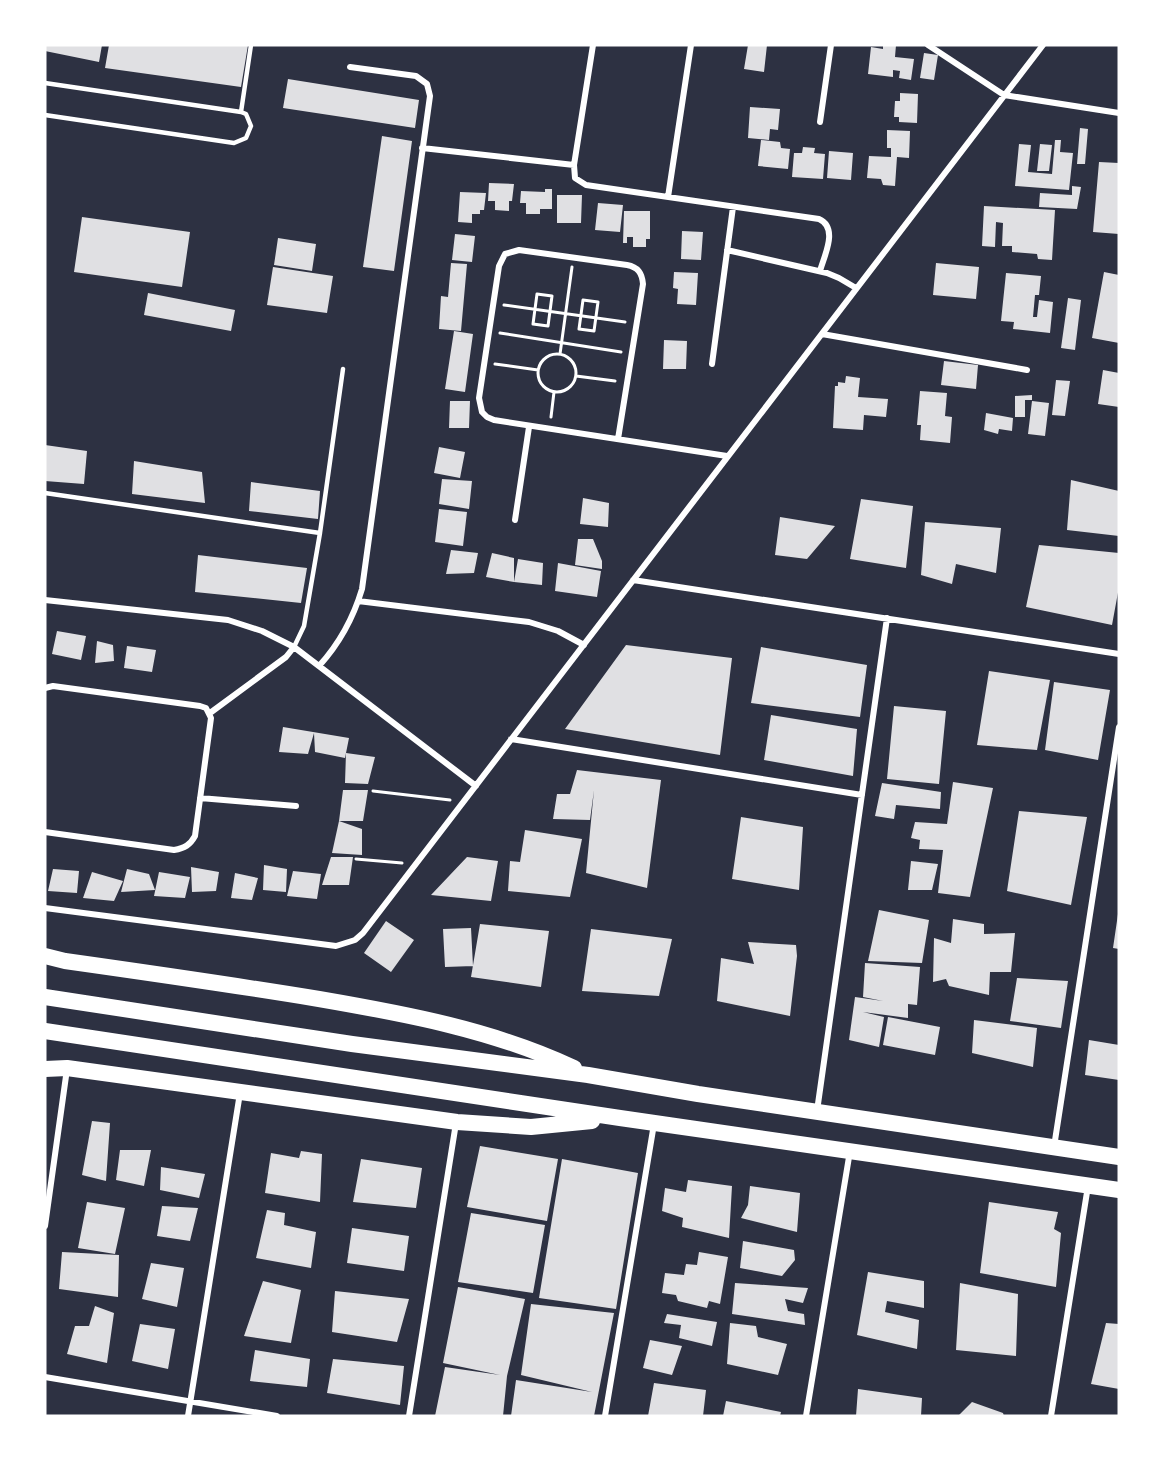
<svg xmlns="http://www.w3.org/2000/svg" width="1164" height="1461" viewBox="0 0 1164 1461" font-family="Inter,sans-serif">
	<rect width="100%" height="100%" fill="#2d3142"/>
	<path fill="#e0e0e3" d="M45 45H102L99 62 45 51Z
		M109 45H248L241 87 105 68Z
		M748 45H767L764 72 744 69Z
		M883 45H896L895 57 914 59 911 80 899 78 900 71 893 70V77L868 74 871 47 883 49Z
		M924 53 938 55 934 80 920 78Z
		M288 79 419 100 415 128 283 108Z
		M900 93 918 94 917 123 899 122V117H894L895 101H900Z
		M750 107 780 109 778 130 770 129 769 140 748 138Z
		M1080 128 1088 129 1085 164H1077Z
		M887 130 910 131 909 158 897 157 895 186 883 185 881 179 867 178 869 156 891 157V148H887Z
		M382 136 412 141 394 271 363 267Z
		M761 140 780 142 781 148 790 149 788 169 758 166Z
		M1055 140H1061L1060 152 1073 153 1069 190 1015 186 1019 144 1031 145 1028 172 1052 174Z
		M1040 144 1052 145 1049 171H1037Z
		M803 147 815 148 814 153 825 154 823 179 792 177 794 153H802Z
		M829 151 853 153 851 180 827 178Z
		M1099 162 1119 163V234L1093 232Z
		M489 183 514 184 512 201H509V211L495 210V201H488Z
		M1072 186 1081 187 1077 209 1039 207 1040 193 1072 195Z
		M545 189H552V209H540V214H526V203H520L521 191 545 192Z
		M460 192 486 193 484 210H480V214H472V223L458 222Z
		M557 195H582L581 223H557Z
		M598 203 623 205 620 232 595 230Z
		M984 206 1055 210 1052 260 1038 259 1037 254 1012 252V246H1002L1003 223 996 222 995 247 982 246Z
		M624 211H650V239H646V247H633V237H627V243H623Z
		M82 217 190 232 182 287 74 272Z
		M682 231 703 232 701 260 681 259Z
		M455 234 475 236 472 262 452 260Z
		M278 238 316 244 312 271 274 265Z
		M451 263 467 264 461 331 439 329 441 296 448 297Z
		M936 263 979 267 976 299 933 295Z
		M273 267 333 276 327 313 267 305Z
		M674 272 698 273 696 305 677 304 678 289 673 288Z
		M1104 272 1119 275V343L1092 338Z
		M1006 273 1041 276 1039 295H1035L1033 317H1037L1039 300 1053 302 1050 333 1013 329 1014 322 1001 321Z
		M148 293 235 310 231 331 144 315Z
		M1068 298 1081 300 1075 350 1061 348Z
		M454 331 473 334 465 392 445 389Z
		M664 340 687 341 686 369H663Z
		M944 361 978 365 976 389 941 385Z
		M1103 370 1119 373V407L1098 404Z
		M846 376 860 378 858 397 888 399 886 417 864 415 863 430 833 428 835 386H838V382L845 383Z
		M1056 380 1070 381 1065 416 1052 415Z
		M920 391 947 393 945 416 952 417 950 443 920 440 921 425H917Z
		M1032 395V400H1025V417H1015V396Z
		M450 401H470L469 428H449Z
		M1032 401 1049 403 1045 436 1028 434Z
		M986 413 1013 418 1012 431 999 429 998 434 984 430Z
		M45 445 87 451 84 484 45 481Z
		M439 447 465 452 460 478 434 473Z
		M134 461 202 472 205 503 132 494Z
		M442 479 472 481 469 509 439 504Z
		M1071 480 1119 491V536L1067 530Z
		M251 482 320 491 318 519 249 511Z
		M583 498 609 503 608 527 580 524Z
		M861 499 913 506 906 568 850 559Z
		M439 509 467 512 463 546 435 542Z
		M780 517 835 526 807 559 775 555Z
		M925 522 1001 528 996 573 956 564 952 584 921 575Z
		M578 539H593L602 561V569L575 565Z
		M1039 545 1119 553V587L1112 625 1026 607Z
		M451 550 478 553 474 573 446 574Z
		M492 553 514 558V582L518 559 543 563 542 585 514 582 486 577Z
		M198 555 307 568 301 603 195 592Z
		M558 563 601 571 597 597 555 591Z
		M57 631 86 636 81 660 52 654Z
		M97 641 113 645 114 661 95 663Z
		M626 645 732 658 720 755 565 729Z
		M127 646 156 650 152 672 124 668Z
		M761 647 867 665 860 717 751 703Z
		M989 671 1050 680 1037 750 977 745Z
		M1054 682 1110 690 1098 760 1045 750Z
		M894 706 946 711 939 784 887 779Z
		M771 715 857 729 853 776 764 760Z
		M283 727 349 738 346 753 375 757 368 784 345 783 346 753 345 758 315 752 314 733 308 754 279 752Z
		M577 770 661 780 647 888 586 873 594 790 590 820 553 819 557 794H570Z
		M953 782 993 788 970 897 938 893 943 850 919 849 920 840 911 838 915 822 947 824Z
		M882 783 941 792 940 809 896 805 894 819 875 816Z
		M343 790H368L363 821H339Z
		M1019 811 1087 817 1071 905 1007 891Z
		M741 817 803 827 799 890 732 879Z
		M339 821 362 829V855L332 853Z
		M525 830 582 839 570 897 508 891 510 861 520 862Z
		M331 857H353L349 885H322Z
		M467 857 498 861 491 901 431 895Z
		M911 861 938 864 932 890H908Z
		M264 865 287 869 286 892 263 890Z
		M191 867 219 872 216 891 192 892Z
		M53 869 79 871 77 893 48 891Z
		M127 869 149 874 155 890 121 892Z
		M293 871 321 874 317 899 287 896Z
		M92 872 123 881 114 901 83 898Z
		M159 872 190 877 185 898 154 896Z
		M235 873 258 878 252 900 231 898Z
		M879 910 929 920 922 963 868 961Z
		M1118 914H1119V949L1113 948Z
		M953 919 984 924V934L1015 933 1011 972H990L989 995 949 986 946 979 933 982 934 938 951 943Z
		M386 921 414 940 391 972 364 953Z
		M480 924 549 931 541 987 471 977Z
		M471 928 473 966 445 967 443 929Z
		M591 929 672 939 659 996 582 991Z
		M748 942 796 945 797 956 790 1016 717 1001 721 958 754 964Z
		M865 963 920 967 917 1005 908 1004V1018L863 1012 884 1017 879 1047 849 1040 855 997 883 1001 863 997Z
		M1017 978 1068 981 1061 1028 1010 1021Z
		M888 1017 940 1027 935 1055 883 1045Z
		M974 1020 1037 1028 1033 1067 972 1053Z
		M1089 1040 1119 1045V1080L1085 1075Z
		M92 1121 110 1123 106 1181 82 1175Z
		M480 1146 558 1159 547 1221 467 1207Z
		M120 1150H151L144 1186 116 1180Z
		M301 1151 322 1154 320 1202 265 1193 271 1153 299 1158Z
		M361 1159 422 1168 416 1208 353 1202Z
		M562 1159 638 1173 616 1309 539 1298Z
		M161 1167 205 1174 199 1198 160 1190Z
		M688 1180 732 1186 729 1238 682 1227 683 1218 662 1211 665 1188 686 1192Z
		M750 1186 800 1193 797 1232 741 1218 748 1205Z
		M87 1202 125 1208 115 1254 78 1248Z
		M989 1202 1058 1212 1054 1229 1061 1233 1056 1287 980 1273Z
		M162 1206 198 1208 190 1241 157 1236Z
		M267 1210 285 1213 284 1225 316 1232 311 1268 256 1258Z
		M471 1213 545 1225 533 1293 458 1282Z
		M352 1228 409 1236 404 1271 347 1263Z
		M743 1241 794 1250 795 1260 782 1276 740 1268Z
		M62 1252 119 1255 118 1297 59 1289Z
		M699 1252 728 1257 720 1304 709 1301 707 1308 678 1301 676 1295 662 1293 665 1273 684 1275 686 1264 697 1265Z
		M151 1263 184 1268 177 1307 142 1299Z
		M868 1272 924 1281V1308L887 1301 885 1312 919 1320 917 1349 857 1335Z
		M263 1281 301 1290 291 1343 244 1336Z
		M735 1283 808 1288 803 1303 785 1299 788 1311 804 1314 805 1325 732 1314Z
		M960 1283 1018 1294 1016 1356 956 1350Z
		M458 1287 525 1299 507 1376 503 1416H435L445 1367 500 1375 443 1363Z
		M335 1291 409 1299 397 1342 332 1332Z
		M531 1304 614 1313 594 1416H511L516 1380 592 1392 521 1375Z
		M95 1306 114 1313 107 1363 67 1354 75 1326H89Z
		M667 1314 717 1322 712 1346 679 1338 681 1325 664 1323Z
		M730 1323 756 1326 758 1337 787 1344 778 1375 727 1364Z
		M1106 1323 1119 1324V1389L1091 1384Z
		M140 1324 175 1329 168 1369 132 1361Z
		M650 1340 682 1346 672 1375 643 1368Z
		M255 1350 310 1359 307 1387 250 1381Z
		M333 1359 404 1366 400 1405 327 1393Z
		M654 1383 706 1390 703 1416H648Z
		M858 1389 922 1398 921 1416H856Z
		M726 1401 781 1412 780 1416H723Z
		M972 1402 1003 1413 1004 1416H958Z"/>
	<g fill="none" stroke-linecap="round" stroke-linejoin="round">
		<path stroke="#fff" stroke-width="3" d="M537 294 552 296 548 326 533 324Z
			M583 300 598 302 594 331 579 329Z
			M504 305 625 322
			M500 333 621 352
			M560 354 572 267
			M538 373a19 19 0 1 1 38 0a19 19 0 1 1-38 0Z
			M495 364 538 370
			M576 376 615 381
			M551 417 554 392
			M373 791 450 800
			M356 859 402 863"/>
		<path stroke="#fff" stroke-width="4.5" d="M45 83 241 112 246 114 251 126 246 138 234 143 45 115
			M241 112 251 45
			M45 493 320 533
			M294 647 304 626 320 533 343 369"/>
		<path stroke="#fff" stroke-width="6" d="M593 45 574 165 575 178 586 185 819 219C839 228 824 256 820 271
			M928 45 1004 95 1119 113
			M820 122 831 45
			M422 148 574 165
			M668 197 691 45
			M727 250 827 273 839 278 856 288
			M822 334 1027 370
			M712 364 733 207
			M618 439 643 284C642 273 638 267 627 265L519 250 505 254 499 266 479 398 482 412 487 417 494 420 727 456
			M515 520 529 427
			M633 580 1119 654
			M45 600 228 620 262 631 294 647 476 786
			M358 601 529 622 558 631 584 645
			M319 666C340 643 353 619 362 589L430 96 427 84 416 76 350 67
			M45 688 53 686 200 706 206 708 211 718 195 836C190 845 185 848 174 850L45 832
			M210 713 286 657 294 647
			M511 739 862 795
			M200 798 296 806
			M45 908 336 946 355 940 363 933 1043 45
			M817 1111 887 618
			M1054 1147 1119 727
			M45 1226 67 1069
			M45 1377 277 1416
			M188 1416 240 1093
			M409 1416 456 1123
			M605 1416 654 1124
			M806 1416 850 1151
			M1051 1416 1088 1186"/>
		<path stroke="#fff" stroke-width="16" d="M45 956 65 961C150 973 234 985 319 999 406 1014 493 1030 574 1068
			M45 997 352 1044 588 1075 698 1094 1119 1157
			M45 1031 620 1118 1119 1190
			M45 1069 67 1068 457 1122 531 1127 592 1121"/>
	</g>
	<rect width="1164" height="1461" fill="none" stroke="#ffffff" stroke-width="93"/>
</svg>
